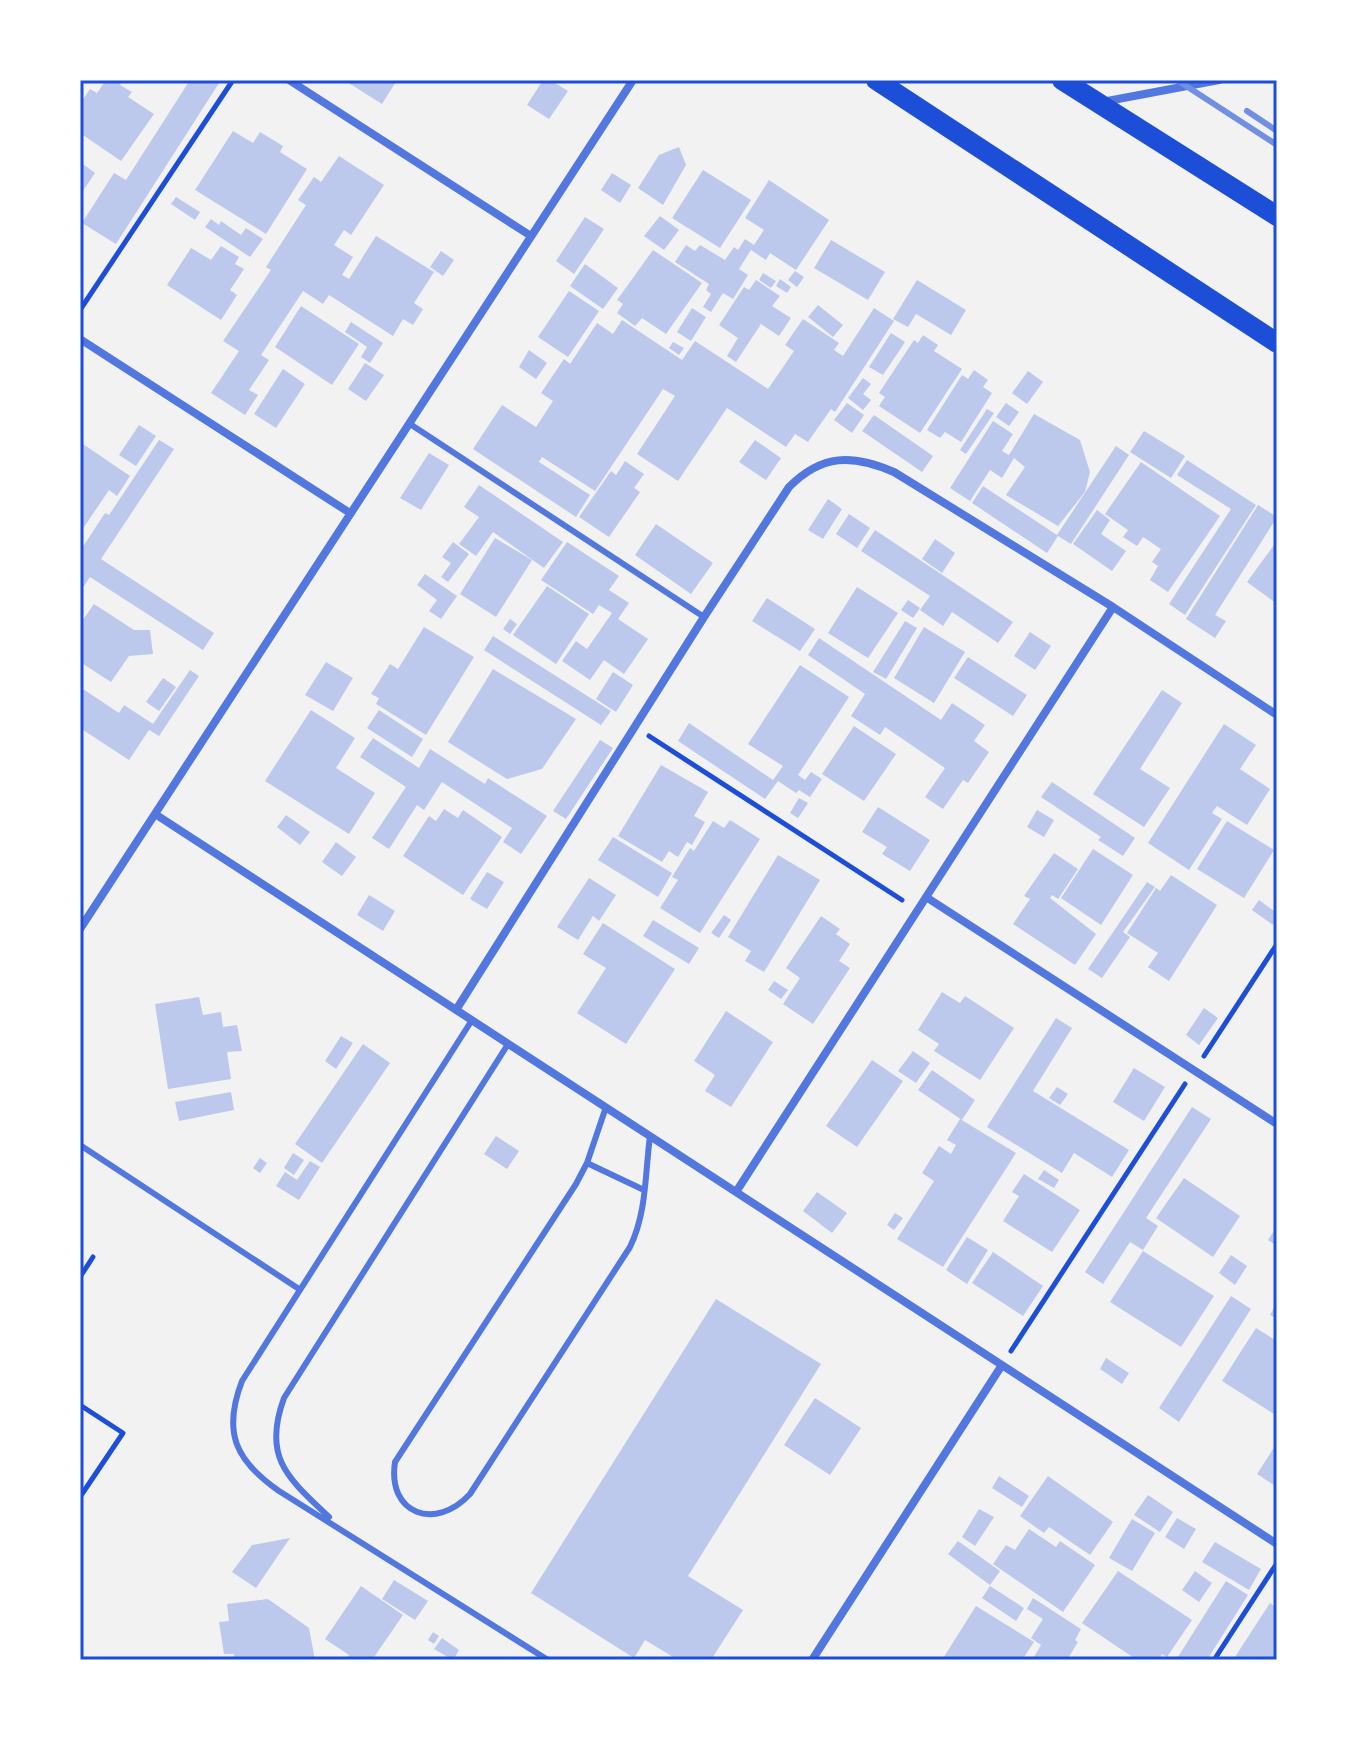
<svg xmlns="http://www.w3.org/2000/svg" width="1357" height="1740" viewBox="0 0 1357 1740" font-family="'Times New Roman',serif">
	<rect width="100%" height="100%" fill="#f2f2f2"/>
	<path fill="#bdc9ec" d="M106 80H123L120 85 132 92 128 97 154 114 121 161 80 133V104L90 89 97 93Z
		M190 80H221L116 244 82 223 114 173 126 180Z
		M344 80H397L382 104Z
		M543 80H550L568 91 549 119 527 105Z
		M233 131 253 143 260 132 283 146 280 152 307 169 266 234 195 190Z
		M679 147 686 165 663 205 638 188 659 155Z
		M339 156 384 185 351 235 344 230 334 245 353 257 342 275 349 279 376 236 434 272 414 303 423 309 413 325 403 319 393 336 329 295 323 304 303 291 261 355 269 360 249 390 258 395 245 415 211 393 239 351 223 341 271 270 266 267 306 205 298 200 314 177 321 182Z
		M80 162 95 173 80 195Z
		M703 170 751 200 720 248 672 218Z
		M612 173 631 185 620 203 601 190Z
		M769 180 829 220 796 270 770 253 766 260 751 250 739 269 748 275 733 299 723 293 711 312 703 307 711 294 706 290 709 284 675 262 686 245 695 251 700 245 725 260 734 247 738 250 745 239 754 245 764 230 745 218Z
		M176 197 200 212 195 220 171 204Z
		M660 216 679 230 664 250 644 236Z
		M585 217 604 229 574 274 556 261Z
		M211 219 219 225 221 221 241 235 246 228 263 239 250 257 205 227Z
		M831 240 885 272 868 300 814 268Z
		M221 246 239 257 235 264 244 269 230 290 237 295 221 320 167 285 191 248 211 260Z
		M653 250 702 283 666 334 642 318 635 326 617 313 623 304 617 300Z
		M441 251 454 260 443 276 430 267Z
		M585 264 618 288 603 309 570 286Z
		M795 271 804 277 797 287 788 280Z
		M763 273 776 281 771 288 759 280Z
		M780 279 791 287 787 293 776 286Z
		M756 280 780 296 772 306 791 318 779 336 761 324 736 362 727 356 738 338 719 325 744 287 749 290Z
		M917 280 966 310 951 335 916 314 908 327 893 319Z
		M569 291 599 311 568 357 538 337Z
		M818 305 843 325 833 337 808 317Z
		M301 306 359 344 332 385 275 347Z
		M692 308 706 317 691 341 677 332Z
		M874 308 894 321 835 412 831 409 808 442 795 434 786 447 727 408 678 481 637 454 675 396 663 389 595 491 542 457 539 462 590 495 576 517 473 449 502 405 536 427 553 401 541 393 564 359 570 364 597 323 613 334 622 320 682 360 695 341 768 389 794 351 785 345 803 319 839 343 834 350 843 356Z
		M351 322 383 343 370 363 361 357 367 347 345 332Z
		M891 333 905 342 883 375 869 367Z
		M923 335 938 345 934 351 962 369 920 433 879 406 885 397 879 393 914 340 918 343Z
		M673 342 684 348 679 355 669 348Z
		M529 350 547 363 536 379 519 367Z
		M365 363 384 375 366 401 348 389Z
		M283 369 305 384 276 428 254 414Z
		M974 370 988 380 983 387 992 393 961 442 945 432 940 438 927 430 962 375 968 379Z
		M1028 371 1043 382 1027 404 1012 393Z
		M863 378 871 384 863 394 871 400 863 410 848 398Z
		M847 403 864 415 852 433 834 420Z
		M1006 403 1019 412 1009 426 996 417Z
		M987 409 994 413 966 454 960 450Z
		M1034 414 1080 440 1090 472 1085 492 1058 526 1006 495 1025 467 1014 458 1002 478 990 470 970 501 950 488 993 421 1013 434 1002 451 1009 455Z
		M874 415 933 456 922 472 862 431Z
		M139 425 156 436 136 466 119 455Z
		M1144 431 1185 456 1171 478 1130 452Z
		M159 440 174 449 101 559 214 633 203 650 90 577 80 592V546L82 548 105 513 109 515Z
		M755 440 781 458 766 480 739 462Z
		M80 442 130 476 117 496 109 490 80 533Z
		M1116 446 1129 455 1071 544 1058 536 1047 553 972 503 983 486 1057 535Z
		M429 453 449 465 421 510 400 498Z
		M1187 460 1256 505 1185 615 1169 604 1231 509 1177 475Z
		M625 461 644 474 634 488 640 492 609 537 579 517 611 471 616 475Z
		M1141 462 1220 516 1168 592 1150 580 1158 566 1152 562 1161 549 1143 537 1137 546 1123 537 1128 530 1105 514Z
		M479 485 563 542 544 568 493 532 476 556 459 544 479 517 464 507Z
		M828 499 842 509 823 539 808 530Z
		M1258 505 1277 517 1215 615 1226 621 1215 638 1186 619Z
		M1097 510 1110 520 1101 534 1126 551 1112 571 1073 544Z
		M849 514 870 528 857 548 836 534Z
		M656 524 713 563 691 594 635 555Z
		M875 530 1013 622 998 643 952 612 943 626 920 610 930 596 861 551Z
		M495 538 532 560 496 617 460 594Z
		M935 539 955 553 942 573 922 559Z
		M1277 541V604L1247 582Z
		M453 542 469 554 448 582 441 577 451 563 442 557Z
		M567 542 619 576 609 590 629 603 618 619 648 639 624 674 604 660 590 680 562 661 576 641 587 649 612 613 599 605 593 614 541 580Z
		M425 574 457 596 441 619 429 611 437 600 417 585Z
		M547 586 589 614 556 664 513 635Z
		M857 587 898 613 868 658 828 633Z
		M767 598 815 629 800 651 752 621Z
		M908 600 920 608 913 618 901 610Z
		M94 604 134 630H150L153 654 129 656 111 682 80 662V624Z
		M510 619 517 624 510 634 503 629Z
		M905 621 917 628 886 679 873 672Z
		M424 627 474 657 426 735 376 704 379 698 371 694 390 664 398 669Z
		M924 627 965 652 934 703 894 678Z
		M1030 632 1051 646 1035 670 1014 656Z
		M493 636 611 711 601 725 484 650Z
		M819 638 941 720 952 703 985 725 974 741 989 752 968 783 963 780 943 809 925 797 945 768 885 727 880 735 851 716 865 694 808 655Z
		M968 657 1027 695 1013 716 954 678Z
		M326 662 353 678 333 711 305 695Z
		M800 665 849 697 798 775 805 780 811 772 822 779 810 797 799 790 796 793 778 781 765 799 678 741 689 723 773 780 783 766 748 744Z
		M493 669 576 719 542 769 507 779 448 742Z
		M190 670 199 676 159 736 149 730 129 760 80 728V687L119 713 124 705 153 724Z
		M613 672 633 685 616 712 596 699Z
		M163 678 176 687 159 711 146 702Z
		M1162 690 1182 703 1140 769 1170 788 1144 827 1093 794Z
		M311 710 355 738 336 768 375 793 349 834 265 781Z
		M379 710 423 739 412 757 367 728Z
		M1224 724 1256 745 1240 769 1270 789 1247 825 1217 806 1212 813 1222 819 1189 870 1148 843Z
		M854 726 896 754 864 801 822 774Z
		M373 738 419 768 430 749 485 784 488 778 547 816 521 854 503 842 512 828 442 782 424 810 417 805 389 849 372 838 406 787 360 757Z
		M600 740 613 748 566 819 553 811Z
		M661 765 708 792 694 816 705 822 692 845 687 842 678 857 669 851 662 862 618 836Z
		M1052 782 1135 838 1123 856 1098 840 1101 837 1041 797Z
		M799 798 808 803 798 818 790 813Z
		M878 807 930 840 910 871 882 854 887 847 862 832Z
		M444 809 458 818 463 810 502 837 463 895 403 856 429 816 436 821Z
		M1037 810 1054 820 1044 837 1027 827Z
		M286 815 310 832 300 845 277 827Z
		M730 820 760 839 700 933 660 908 678 880 672 877 690 848 694 851 713 821 724 828Z
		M1227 821 1274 850 1244 898 1197 869Z
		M613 837 672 873 658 897 598 860Z
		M336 842 356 857 342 876 322 862Z
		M1093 849 1133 875 1101 925 1061 898Z
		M1054 853 1078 869 1058 899 1052 895 1050 898 1096 934 1075 965 1013 924 1030 899 1024 896Z
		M778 855 820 880 764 972 745 961 751 951 728 937Z
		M487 872 504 882 487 909 470 899Z
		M1171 875 1217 905 1169 981 1148 967 1158 953 1127 933 1156 888 1160 891Z
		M589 878 616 895 599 921 593 916 578 940 557 927Z
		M1147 882 1155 887 1123 932 1130 937 1102 978 1088 969Z
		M369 895 395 911 383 931 357 915Z
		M1259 900 1277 913 1273 925 1252 910Z
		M724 915 731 920 719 938 711 933Z
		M821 916 840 929 836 934 850 944 839 961 850 968 813 1024 783 1004 800 978 786 968Z
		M653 920 699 948 689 964 643 936Z
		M603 923 675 969 626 1044 577 1013 606 968 583 954Z
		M774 981 788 990 781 999 768 990Z
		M942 992 960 1003 965 996 1014 1028 980 1080 934 1051 939 1044 918 1030Z
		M199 997 203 1015 221 1012 223 1027 237 1025 242 1051 227 1052 231 1079 168 1089 155 1004Z
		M1204 1008 1218 1018 1199 1045 1186 1035Z
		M726 1011 773 1042 731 1107 705 1091 715 1075 694 1061Z
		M1056 1018 1072 1028 1033 1091 1129 1150 1112 1177 1074 1153 1062 1173 987 1127Z
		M341 1036 353 1043 336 1069 325 1061Z
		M363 1044 390 1063 322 1163 295 1144Z
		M913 1051 930 1063 916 1083 898 1071Z
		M872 1060 903 1081 857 1147 826 1126Z
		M1134 1068 1165 1087 1144 1121 1113 1102Z
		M932 1070 975 1100 962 1120 918 1090Z
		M1057 1087 1068 1094 1060 1105 1049 1098Z
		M231 1092 234 1110 179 1121 175 1102Z
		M1192 1107 1211 1119 1146 1218 1158 1226 1143 1250 1130 1242 1103 1284 1085 1272Z
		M960 1119 1016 1153 943 1267 897 1239 934 1181 922 1173 939 1146 951 1154 956 1145 947 1140Z
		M496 1136 519 1151 507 1169 484 1154Z
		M293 1153 304 1160 294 1175 284 1168Z
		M260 1158 267 1163 260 1173 253 1168Z
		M310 1161 320 1167 299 1200 276 1186 285 1172 297 1180Z
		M1044 1170 1059 1180 1054 1188 1038 1179Z
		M1024 1174 1080 1210 1052 1252 1003 1221 1019 1196 1012 1192Z
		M1184 1178 1240 1216 1213 1257 1156 1218Z
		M817 1192 847 1213 832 1233 803 1211Z
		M895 1213 903 1218 894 1230 887 1225Z
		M1277 1226V1246L1268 1240Z
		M967 1237 988 1250 967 1284 946 1270Z
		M1143 1251 1214 1296 1181 1347 1110 1302Z
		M993 1252 1043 1286 1023 1316 972 1283Z
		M1231 1255 1247 1266 1235 1285 1219 1273Z
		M1231 1296 1251 1309 1179 1422 1159 1408Z
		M716 1299 821 1364 688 1576 743 1610 711 1660H678L645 1640 634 1658 531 1593Z
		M1277 1302V1319L1270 1315Z
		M1256 1328 1277 1341V1416L1222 1381Z
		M1106 1358 1129 1373 1122 1384 1100 1369Z
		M815 1398 861 1428 830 1475 784 1445Z
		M1277 1443V1487L1257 1474Z
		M999 1476 1029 1496 1022 1507 992 1488Z
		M1048 1476 1113 1522 1090 1555 1049 1527 1044 1533 1020 1516Z
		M1148 1495 1173 1512 1160 1532 1134 1515Z
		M979 1509 994 1517 975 1546 962 1537Z
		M1177 1518 1196 1529 1184 1549 1165 1537Z
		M1132 1519 1155 1533 1132 1571 1109 1558Z
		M1029 1529 1056 1547 1060 1541 1095 1565 1063 1612 993 1564 1006 1545 1015 1550Z
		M290 1538 256 1588 232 1572 252 1545Z
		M958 1541 1000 1571 990 1585 948 1554Z
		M1215 1542 1261 1569 1249 1590 1202 1562Z
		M1118 1571 1192 1620 1167 1657 1162 1654 1158 1660H1137L1082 1623Z
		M1195 1571 1212 1583 1199 1602 1182 1590Z
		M394 1580 428 1601 415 1620 382 1599Z
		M1226 1581 1248 1595 1219 1641 1207 1660H1176Z
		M361 1586 403 1615 372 1660H345L349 1655 325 1639Z
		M990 1586 1024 1608 1016 1621 982 1598Z
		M1033 1598 1081 1629 1075 1640 1078 1642 1067 1660H1032L1041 1645 1031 1638 1043 1619 1027 1609Z
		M268 1599 309 1628 315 1660H234V1654H224L219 1622 229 1621 227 1604Z
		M1270 1603 1277 1608V1660H1233Z
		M976 1606 1034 1642 1022 1660H942Z
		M433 1632 439 1636 434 1644 428 1640Z
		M442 1638 459 1650 453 1660 434 1649Z"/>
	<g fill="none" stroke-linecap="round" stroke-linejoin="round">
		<path stroke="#1d4ed8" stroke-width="5" d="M80 310 233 80
			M649 736 902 900
			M1204 1056 1277 944
			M80 1277 93 1257
			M1011 1351 1185 1084
			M80 1405 123 1433 80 1497
			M1214 1660 1277 1563"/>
		<path stroke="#5277de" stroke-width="6" d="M410 424 704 617
			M472 1020 242 1381C222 1433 236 1461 279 1491L548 1660
			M606 1107 587 1163 576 1184 395 1462C387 1515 436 1531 470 1494L630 1247C647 1212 645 1173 650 1136
			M80 1145 299 1289
			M587 1163 644 1190
			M329 1517C288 1478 262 1458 284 1398L508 1044"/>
		<path stroke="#5277de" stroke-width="8" d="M289 80 531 236
			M1102 102 1219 80
			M80 339 350 513
			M155 814 1277 1544
			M926 897 1277 1124
			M80 929 633 80
			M456 1010 704 617 789 487C822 454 852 454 894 472L1113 607 1277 715
			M736 1192 1113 607
			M812 1660 1002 1365"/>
		<path stroke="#1d4ed8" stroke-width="20" d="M876 80 1277 343
			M1062 80 1277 216"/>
		<path stroke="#7290e2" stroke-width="6" d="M1177 80 1277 145
			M1247 111 1277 131"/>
	</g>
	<rect width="1357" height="1740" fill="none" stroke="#ffffff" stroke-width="164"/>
	<rect x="82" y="82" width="1193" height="1576" fill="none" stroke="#1d4ed8" stroke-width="3"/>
</svg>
